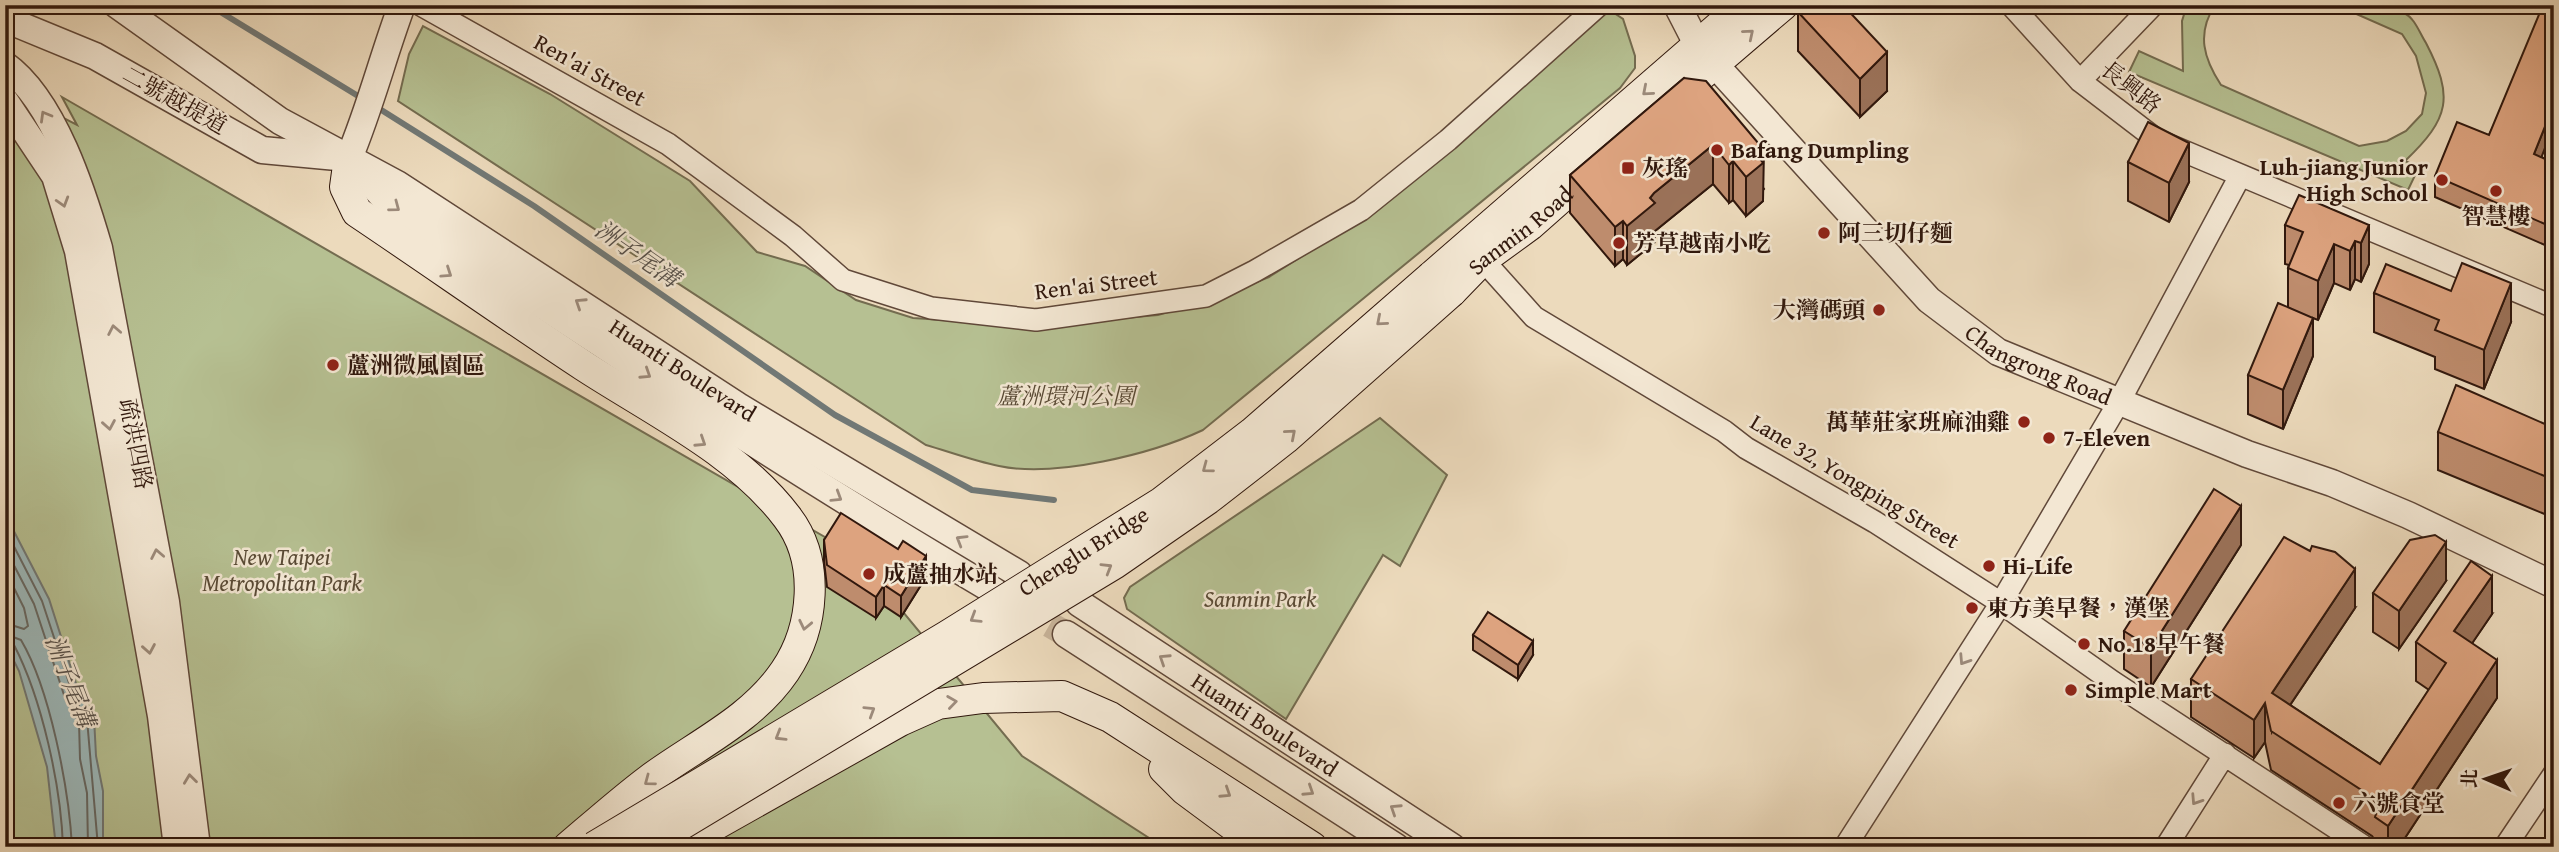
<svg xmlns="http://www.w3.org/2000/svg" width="2559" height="852" viewBox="0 0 2559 852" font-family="'Gentium Book Plus','Noto Serif TC',serif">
	<rect width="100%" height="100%" fill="#ecdabc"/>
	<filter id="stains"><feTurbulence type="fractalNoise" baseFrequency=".00286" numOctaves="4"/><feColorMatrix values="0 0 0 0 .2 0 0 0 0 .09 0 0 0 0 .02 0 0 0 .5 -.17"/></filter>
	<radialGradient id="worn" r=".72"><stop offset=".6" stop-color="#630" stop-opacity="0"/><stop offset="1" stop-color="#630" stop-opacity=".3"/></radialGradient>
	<path fill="#b6c092" stroke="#746c50" stroke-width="2" d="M2187 5H2215C2196 34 2204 59 2221 85L2359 146 2387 141 2406 131 2422 114 2426 93 2416 56 2402 34 2336 5C2359 5 2383 2 2404 13 2415 18 2420 34 2426 43 2454 97 2450 118 2405 161L2419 167 2408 190 2129 72 2139 51 2183 71 2182 21Z
		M1605 13H1614L1623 19 1635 56V68L1620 88 1203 430C1152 454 1055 478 999 466 974 461 950 452 926 445L398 101 409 54 423 26 550 94 690 181 757 252 805 266 856 300 913 318 1031 326 1158 315 1219 297 1269 277 1364 217Z
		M5 88 77 125 62 97 856 555 1022 756 1163 847H5Z
		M1380 418 1447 475 1400 566 1383 555 1286 719 1127 609 1124 598 1130 587Z"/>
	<path fill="#9cb8ba" stroke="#717875" stroke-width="2" d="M5 514 49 599 80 696 94 717 96 756 103 791V841L108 847H56L47 767 19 671 5 643Z"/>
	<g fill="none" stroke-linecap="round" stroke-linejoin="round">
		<path stroke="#666864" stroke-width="2" d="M5 529 42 601 74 698 87 719 98 847
			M5 548 34 604 66 701 79 722 80 759 87 793 88 847
			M5 570 24 608 28 626 24 629 5 623
			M5 634 21 640C50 689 69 789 72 847
			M5 642 14 645C42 699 61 786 63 847"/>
		<path stroke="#717875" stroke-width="6" d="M209 5 363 99
			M375 106 534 206 835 415 972 490 1054 500"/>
		<path stroke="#c7b399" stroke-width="26" stroke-dasharray="26 13" stroke-linecap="butt" d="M1016 605 1066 634"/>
		<defs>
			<path id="minor" d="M421 5 668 144 793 236 843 280 931 308 1036 320 1206 296 1255 271 1361 210 1448 140 1599 5
				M2011 5 2080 81 2157 140 2554 307
				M2080 81 2153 5
				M1474 250 1534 317 1724 431 1746 448 1875 522 2001 603 2113 682 2365 847
				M1845 847 2001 603 2119 402 2240 176
				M2166 847 2225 754
				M2505 847 2554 774"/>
			<g id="tertiary">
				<path id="s1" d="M117 5 280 121 397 184 738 406 1019 574"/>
				<path id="s2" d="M1677 5 1698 46 1929 300 1998 352 2247 454 2332 483 2408 515 2554 585"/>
				<path d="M5 19 95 56 262 150 337 157"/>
				<path d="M5 65C54 100 83 193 99 248L166 602 197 847"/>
				<path d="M5 101 55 176 78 251 161 716 177 847"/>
				<path d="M349 158C370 108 383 56 402 5"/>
				<path d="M359 170 389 204C589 336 787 469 994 591"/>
				<path id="s3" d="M1079 603 1452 847"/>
				<path d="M1066 634 1396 847"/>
			</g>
			<g id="secondary">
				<path d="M1665 106 1783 5"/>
				<path d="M349 158 345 187 357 212C433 263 508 316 584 366 653 411 737 451 787 517 821 561 814 628 785 671 752 720 696 745 650 779 622 800 595 824 568 847"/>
				<path d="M1432 276 1744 5"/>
				<path id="s4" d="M1451 292 1482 260 1530 225 1599 164"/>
				<path d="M1164 769 1185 790 1262 847"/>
				<path d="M676 847 900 721 938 704 983 698 1062 696 1110 717 1312 847"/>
			</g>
		</defs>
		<use href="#minor" stroke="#604839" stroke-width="24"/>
		<use href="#tertiary" stroke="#604839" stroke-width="29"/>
		<use href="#secondary" stroke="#31180d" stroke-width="32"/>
		<use href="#minor" stroke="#f3e7d3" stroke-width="21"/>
		<use href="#tertiary" stroke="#f3e7d3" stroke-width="26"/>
		<use href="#secondary" stroke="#f3e7d3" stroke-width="30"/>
		<defs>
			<g id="secondary-bridge">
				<path id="s5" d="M594 847 947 636 1162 502 1252 433 1432 276"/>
				<path d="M644 847 1114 564 1208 499 1285 439 1451 292"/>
			</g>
		</defs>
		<use href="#secondary-bridge" stroke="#31180d" stroke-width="32" stroke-linecap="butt"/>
		<use href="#secondary-bridge" stroke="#f3e7d3" stroke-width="30"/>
	</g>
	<path fill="#be8c6d" stroke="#31180d" stroke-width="2" d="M2554 5V125L2541 157 2554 163V249L2435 197V176L2489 135Z
		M1798 12 1887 91 1860 117 1798 51Z
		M1684 78 1764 189 1763 190V201L1746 216 1733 200 1729 203 1713 184 1655 231V242L1627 265 1623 259 1615 266 1570 213V175Z
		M2128 162 2189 182 2169 222 2128 201Z
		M2285 225H2369V264L2361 282 2355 279 2350 290 2334 283 2318 320 2313 318V356L2283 429 2248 414V375L2288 307V268L2289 265 2285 264Z
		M2374 293 2511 322 2484 389 2435 369V357L2374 332Z
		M2554 428V518L2438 470V432Z
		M824 540 926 577 901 617 884 606 876 618 827 587 824 561Z
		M2241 545 2151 687 2124 669V631Z
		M2446 581 2399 649 2373 632V593Z
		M2355 608 2290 705 2380 764 2429 690 2416 681V642L2492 614 2472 643 2497 698 2399 847H2375V840L2372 836 2271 770 2265 742 2254 758 2191 717V679Z
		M1473 635 1533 655 1518 679 1473 650Z"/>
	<path fill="#9b7259" stroke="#31180d" stroke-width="2" d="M1887 52V91L1860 117V79Z
		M2554 104V125L2534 176V154Z
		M2189 143V182L2169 222V183Z
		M1713 145V184L1655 231V242L1627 265V226L1654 193Z
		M1764 150 1763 201 1746 216V177L1758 156Z
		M1733 161V200L1729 203V165Z
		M1623 221V259L1615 266V227Z
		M2369 225V264L2361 282V243Z
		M2355 241V279L2350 290V251Z
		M2334 244V283L2318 320V281Z
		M2511 283V322L2484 389V350Z
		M2313 318V356L2283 429V390Z
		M2241 506V545L2151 687V648Z
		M2446 542V581L2399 649V611Z
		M926 556V577L901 617V596Z
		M2355 569V608L2272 732V693Z
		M2492 576V614L2454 670V631Z
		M884 585V606L876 618V597Z
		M1533 641V655L1518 679V665Z
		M2497 660V698L2399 847H2388V826Z
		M2265 703V742L2254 758V720Z"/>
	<path fill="#dda37f" stroke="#31180d" stroke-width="2" d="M1805 5H1843L1887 52 1860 79 1798 12Z
		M2543 5H2554V104L2534 154 2554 163V228L2435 176 2457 122 2489 135Z
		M1684 78 1706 81 1764 150 1758 156 1763 163 1746 177 1733 161 1729 165 1713 145 1654 193 1650 198 1655 203 1627 226 1623 221 1615 227 1570 175Z
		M2148 122 2189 143 2169 183 2128 162Z
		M2299 195 2369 225 2361 243 2355 241 2350 251 2334 244 2318 281 2288 268 2303 232 2285 225Z
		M2462 263 2511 283 2484 350 2435 330 2439 320 2374 293 2386 264 2451 291Z
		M2278 303 2313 318 2283 390 2248 375Z
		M2456 385 2554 428V480L2438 432Z
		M2214 489 2241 506 2151 648 2124 631Z
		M841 513 898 549 903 541 926 556 901 596 884 585 876 597 827 565 824 540Z
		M2435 535 2446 542 2399 611 2373 593 2410 540Z
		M2284 537 2310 551 2312 546 2335 552 2355 569 2272 693 2380 764 2446 663 2416 642 2471 561 2492 576 2454 631 2497 660 2388 826 2375 817 2378 808 2372 797 2271 731 2265 703 2254 720 2191 679Z
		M1488 612 1533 641 1518 665 1473 635Z"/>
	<defs><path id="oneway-chevron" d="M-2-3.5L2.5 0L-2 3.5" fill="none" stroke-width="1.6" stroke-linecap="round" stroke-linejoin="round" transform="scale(1.75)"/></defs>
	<g stroke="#9c8a7a">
		<use href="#oneway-chevron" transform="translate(1749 34) rotate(-40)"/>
		<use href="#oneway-chevron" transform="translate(1647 91) rotate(139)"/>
		<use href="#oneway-chevron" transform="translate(45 116) rotate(-120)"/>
		<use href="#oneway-chevron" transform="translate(63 202) rotate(73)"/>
		<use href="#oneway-chevron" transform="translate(395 207) rotate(37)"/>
		<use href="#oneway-chevron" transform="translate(447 273) rotate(34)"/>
		<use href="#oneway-chevron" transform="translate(580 303) rotate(-147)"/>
		<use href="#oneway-chevron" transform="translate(1381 321) rotate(139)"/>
		<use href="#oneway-chevron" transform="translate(114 330) rotate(-101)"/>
		<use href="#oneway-chevron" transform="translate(646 374) rotate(33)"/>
		<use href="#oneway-chevron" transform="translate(109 425) rotate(80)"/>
		<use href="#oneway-chevron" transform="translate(1291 434) rotate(-41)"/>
		<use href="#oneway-chevron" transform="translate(701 442) rotate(33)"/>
		<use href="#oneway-chevron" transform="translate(1207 468) rotate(143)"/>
		<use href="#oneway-chevron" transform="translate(837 497) rotate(32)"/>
		<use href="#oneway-chevron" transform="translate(961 540) rotate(-149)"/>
		<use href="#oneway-chevron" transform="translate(157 554) rotate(-101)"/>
		<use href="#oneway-chevron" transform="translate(1107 568) rotate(-31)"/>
		<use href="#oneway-chevron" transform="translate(975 618) rotate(148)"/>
		<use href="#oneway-chevron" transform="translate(805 625) rotate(102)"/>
		<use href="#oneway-chevron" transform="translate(149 649) rotate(80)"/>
		<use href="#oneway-chevron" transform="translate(1164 659) rotate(-147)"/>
		<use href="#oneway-chevron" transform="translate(1964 660) rotate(123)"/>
		<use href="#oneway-chevron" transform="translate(952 702) rotate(-8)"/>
		<use href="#oneway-chevron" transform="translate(870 711) rotate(-32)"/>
		<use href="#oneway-chevron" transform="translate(780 736) rotate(149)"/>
		<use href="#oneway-chevron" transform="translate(190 779) rotate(-97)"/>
		<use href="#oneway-chevron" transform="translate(649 781) rotate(143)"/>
		<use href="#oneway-chevron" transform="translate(1309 791) rotate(33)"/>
		<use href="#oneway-chevron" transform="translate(1226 793) rotate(33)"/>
		<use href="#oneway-chevron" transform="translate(2196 800) rotate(123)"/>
		<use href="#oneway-chevron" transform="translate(1395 809) rotate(-147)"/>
	</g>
	<g fill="#8f2418" stroke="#f3e7d3" stroke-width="2.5">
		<circle cx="1717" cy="150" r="7"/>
		<rect x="1621" y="161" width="14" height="14" rx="3.5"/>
		<circle cx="2442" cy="180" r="7"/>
		<circle cx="2496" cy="191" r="7"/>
		<circle cx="1824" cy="233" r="7"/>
		<circle cx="1619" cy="243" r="7"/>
		<circle cx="1879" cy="310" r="7"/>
		<circle cx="333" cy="365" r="7"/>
		<circle cx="2024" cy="422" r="7"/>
		<circle cx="2049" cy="438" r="7"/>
		<circle cx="1989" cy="566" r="7"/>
		<circle cx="869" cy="574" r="7"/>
		<circle cx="1972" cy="608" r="7"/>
		<circle cx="2084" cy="644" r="7"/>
		<circle cx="2071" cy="690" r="7"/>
		<circle cx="2339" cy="803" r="7"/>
	</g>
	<g text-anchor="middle" stroke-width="5" stroke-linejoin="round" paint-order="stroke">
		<g font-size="23" fill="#31180d" stroke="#f3e7d3">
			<text transform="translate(590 70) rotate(29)" y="8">Ren'ai Street</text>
			<text transform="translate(2131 87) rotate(38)" y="8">長興路</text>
			<text transform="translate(175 100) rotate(29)" y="8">二號越提道</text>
			<text dy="8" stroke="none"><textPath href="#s4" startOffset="93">Sanmin Road</textPath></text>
			<text transform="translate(1096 284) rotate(-7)" y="8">Ren'ai Street</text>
			<text dy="8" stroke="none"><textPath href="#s2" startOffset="518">Changrong Road</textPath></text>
			<text dy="8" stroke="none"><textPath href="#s1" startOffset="674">Huanti Boulevard</textPath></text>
			<text transform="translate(136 444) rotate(79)" y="8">疏洪四路</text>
			<text transform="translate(1855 481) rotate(31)" y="8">Lane 32, Yongping Street</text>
			<text dy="8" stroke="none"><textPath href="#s5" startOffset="572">Chenglu Bridge</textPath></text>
			<text dy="8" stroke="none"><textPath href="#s3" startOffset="222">Huanti Boulevard</textPath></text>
		</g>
		<g font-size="23" font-weight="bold" fill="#31180d" stroke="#f3e7d3" text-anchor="start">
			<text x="1731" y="158">Bafang Dumpling</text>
			<text x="2428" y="175" text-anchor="end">Luh-jiang Junior<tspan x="2428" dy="26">High School</tspan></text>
			<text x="1642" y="176">灰瑤</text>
			<text x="2496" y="224" text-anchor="middle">智慧樓</text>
			<text x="1838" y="241">阿三切仔麵</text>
			<text x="1633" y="251">芳草越南小吃</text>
			<text x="1865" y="318" text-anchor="end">大灣碼頭</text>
			<text x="347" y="373">蘆洲微風園區</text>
			<text x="2010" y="430" text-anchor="end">萬華莊家班麻油雞</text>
			<text x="2063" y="446">7-Eleven</text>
			<text x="2003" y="574">Hi-Life</text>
			<text x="883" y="582">成蘆抽水站</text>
			<text x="1986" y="616">東方美早餐，漢堡</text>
			<text x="2098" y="652">No.18早午餐</text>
			<text x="2085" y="698">Simple Mart</text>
			<text x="2353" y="811">六號食堂</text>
		</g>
		<g font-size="23" font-style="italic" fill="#594a35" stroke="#f3e7d3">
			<text x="1066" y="404">蘆洲環河公園</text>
			<text x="282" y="565">New Taipei<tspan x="282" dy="26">Metropolitan Park</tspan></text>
			<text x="1260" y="607">Sanmin Park</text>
		</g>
		<g font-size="24" font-style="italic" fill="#56504a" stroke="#f3e7d3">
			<text transform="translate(637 254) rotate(35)" y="8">洲子尾溝</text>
			<text transform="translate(70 681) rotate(69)" y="8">洲子尾溝</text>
		</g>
	</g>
	<rect width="2559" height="852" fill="none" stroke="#ecdabc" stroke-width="28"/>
	<rect x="7" y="7" width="2545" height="838" fill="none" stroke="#31180d" stroke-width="3.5"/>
	<rect x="14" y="14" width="2531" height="824" fill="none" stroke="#31180d" stroke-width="2"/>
	<g transform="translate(2486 779) rotate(272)" stroke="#f3e7d3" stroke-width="5" paint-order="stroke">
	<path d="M0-5L12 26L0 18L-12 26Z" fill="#31180d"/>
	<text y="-10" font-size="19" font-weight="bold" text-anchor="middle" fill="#31180d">北</text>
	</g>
	<rect width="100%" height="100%" filter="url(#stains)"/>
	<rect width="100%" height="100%" fill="url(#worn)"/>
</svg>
